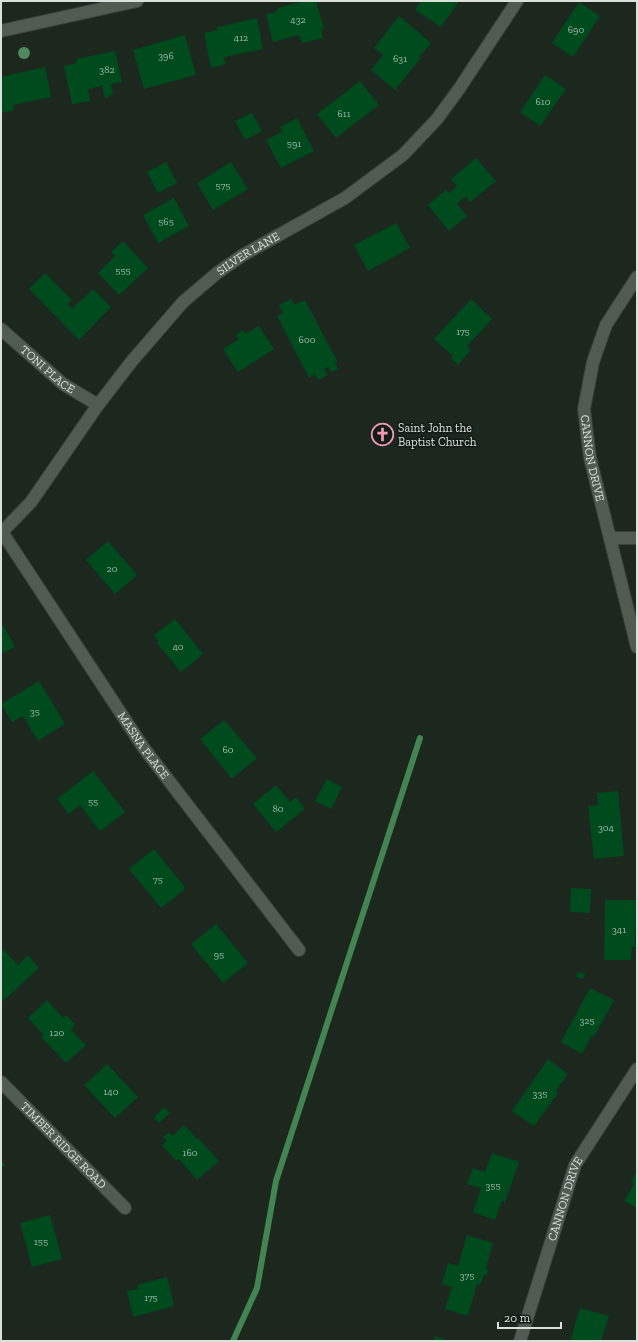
<svg xmlns="http://www.w3.org/2000/svg" width="638" height="1342" viewBox="0 0 638 1342" font-family="'Zilla Slab',serif">
	<rect width="100%" height="100%" fill="#1c271e"/>
	<g fill="none" stroke-linecap="round" stroke-linejoin="round">
		<path stroke="#438453" stroke-width="6" d="M233 1341 257 1288 276 1181 420 738"/>
	</g>
	<path fill="#004b1e" d="M305 1H316L324 28 321 29 323 38 302 43 299 35 273 42 266 14 276 12 278 8Z
		M421 1H459L441 27 415 10Z
		M579 2 600 16 573 57 552 43Z
		M399 16 430 42V44L420 56V59L395 90 371 70 383 55 374 48Z
		M257 18 263 49 224 57 226 64 211 68 204 33 218 30 217 27Z
		M185 35 196 75 144 89 133 50Z
		M115 51 122 82 111 84 113 94 105 99 102 86 88 89 90 101 72 104 64 66 77 63 76 59Z
		M45 67 51 97 13 105 14 110 1 113V77Z
		M545 75 566 89 540 126 520 112Z
		M360 81 379 105 336 138 317 114Z
		M252 113 262 131 245 140 235 121Z
		M297 118 314 151 281 168 266 140 282 132 280 127Z
		M476 158 496 181 470 202 466 196 457 204 467 216 449 231 428 205 446 190 449 193 457 186 451 179Z
		M166 162 177 183 158 193 147 172Z
		M231 162 248 189 213 210 197 183Z
		M174 198 189 226 158 243 143 215Z
		M396 223 410 248 368 271 354 245Z
		M123 241 148 268 119 295 98 273 115 256 111 252Z
		M45 273 72 300 68 304 72 309 93 289 111 307 79 340 29 289Z
		M291 299 294 305 305 300 337 361 335 362 338 369 331 372 328 367 324 369 328 375 318 380 315 374 309 378 277 316 283 313 279 305Z
		M471 299 492 319 467 346 471 350 458 365 451 358 453 356 434 339Z
		M259 326 274 349 238 372 223 349 239 339 236 335 243 330 245 334Z
		M108 541 137 575 115 594 86 560Z
		M175 619 203 654 181 672 157 643 159 641 154 635Z
		M1 621 15 647 1 654Z
		M39 681 65 724 38 741 23 716 12 722 1 704Z
		M224 720 257 758 233 778H231L200 739Z
		M93 771 125 812 102 830H99L80 805 69 814 57 799Z
		M327 779 342 787 331 809 315 801Z
		M276 785 290 802 296 797 305 809 276 832 253 804Z
		M618 791 624 856 594 859 588 806 598 805 597 793Z
		M154 849 184 886V890L161 908 129 869Z
		M571 888 591 889 590 913 570 912Z
		M605 900H636L635 947H632L631 960H604Z
		M216 924 248 963 223 983 191 944Z
		M1 947 18 965 28 955 39 968 3 1001 1 999Z
		M578 972 585 974 583 979 576 977Z
		M590 988 614 1000 594 1037 592 1035 582 1054 561 1042Z
		M47 1000 63 1018 66 1015 75 1024 71 1030 86 1045 66 1063 42 1038 43 1034 28 1018Z
		M548 1059 568 1074 556 1091 558 1093 534 1126 512 1111Z
		M107 1064 138 1097 115 1118 84 1085Z
		M164 1107 170 1113 159 1123 154 1118Z
		M183 1126 186 1127 197 1139 198 1138 219 1161 197 1180 179 1159 176 1161 162 1145 167 1141 163 1137 169 1132 172 1136Z
		M492 1153 519 1162 505 1202 502 1201 495 1220 473 1212 481 1188 467 1184 473 1168 485 1172Z
		M1 1160 5 1165 1 1169Z
		M637 1171V1208L624 1201 634 1184 631 1182Z
		M50 1215 62 1259 32 1267 20 1223Z
		M467 1235 493 1243 486 1268 488 1269 487 1275H484L480 1285 477 1284 468 1316 445 1309 452 1287 442 1284 448 1263 458 1266Z
		M167 1277 174 1306 133 1317 127 1291 138 1289 137 1285Z
		M580 1308 609 1316 601 1341H570Z
		M435 1336 450 1341H433Z"/>
	<g fill="none" stroke-linecap="round" stroke-linejoin="round">
		<defs>
			<g id="street">
				<path d="M1 31 137 1"/>
				<path id="s1" d="M637 277 606 325 593 362 584 409 590 458 637 647"/>
				<path id="s2" d="M1 329 63 384 98 405"/>
				<path id="s3" d="M2 532 143 747 299 950"/>
				<path id="s4" d="M1 533 31 502 98 405 132 361 183 302 217 273 243 255 345 198 403 155 437 119 459 89 517 1"/>
				<path d="M610 538H637"/>
				<path id="s5" d="M1 1082 125 1208"/>
				<path id="s6" d="M520 1341 575 1165 637 1069"/>
			</g>
		</defs>
		<use href="#street" stroke="#39423b" stroke-width="14"/>
		<use href="#street" stroke="#505c52" stroke-width="12"/>
	</g>
	<circle fill="#51885e" cx="24" cy="53" r="6"/>
	<defs>
		<symbol id="church-ring" viewBox="-11 -11 22 22"><circle r="9.5" fill="#131d15" stroke="#f09ab4" stroke-width="1.5"/><path d="M-1.2-6h2.4v3.5h3.3v2.4h-3.3V6h-2.4V-.1h-3.3v-2.4h3.3Z" fill="#f09ab4"/></symbol>
	</defs>
	<g fill-rule="evenodd">
		<use href="#church-ring" x="370" y="422" width="25" height="25"/>
	</g>
	<g text-anchor="middle" stroke-width="3.5" stroke-linejoin="round" paint-order="stroke">
		<g font-size="10" fill="#a4bcac">
			<text x="298" y="23">432</text>
			<text x="576" y="33">690</text>
			<text x="241" y="41">412</text>
			<text x="166" y="59">396</text>
			<text x="400" y="62">631</text>
			<text x="107" y="73">382</text>
			<text x="543" y="105">610</text>
			<text x="344" y="117">611</text>
			<text x="294" y="147">591</text>
			<text x="223" y="189">575</text>
			<text x="166" y="225">565</text>
			<text x="123" y="274">555</text>
			<text x="463" y="335">175</text>
			<text x="307" y="343">600</text>
			<text x="112" y="572">20</text>
			<text x="178" y="650">40</text>
			<text x="35" y="715">35</text>
			<text x="228" y="753">60</text>
			<text x="93" y="805">55</text>
			<text x="278" y="812">80</text>
			<text x="606" y="831">304</text>
			<text x="158" y="883">75</text>
			<text x="619" y="933">341</text>
			<text x="219" y="958">95</text>
			<text x="587" y="1024">325</text>
			<text x="57" y="1036">120</text>
			<text x="111" y="1095">140</text>
			<text x="540" y="1097">335</text>
			<text x="190" y="1156">160</text>
			<text x="493" y="1189">355</text>
			<text x="41" y="1245">155</text>
			<text x="467" y="1279">375</text>
			<text x="151" y="1301">175</text>
		</g>
		<g font-size="12" fill="#dae1db" stroke="#131d15">
			<text dy="4" stroke="none"><textPath href="#s4" startOffset="376">SILVER LANE</textPath></text>
			<text dy="4" stroke="none"><textPath href="#s2" startOffset="62">TONI PLACE</textPath></text>
			<text dy="4" stroke="none"><textPath href="#s1" startOffset="194">CANNON DRIVE</textPath></text>
			<text dy="4" stroke="none"><textPath href="#s3" startOffset="256">MASNA PLACE</textPath></text>
			<text dy="4" stroke="none"><textPath href="#s5" startOffset="89">TIMBER RIDGE ROAD</textPath></text>
			<text dy="4" stroke="none"><textPath href="#s6" startOffset="149">CANNON DRIVE</textPath></text>
		</g>
		<g font-size="12" fill="#dae1db" stroke="#131d15" text-anchor="start">
			<text x="398" y="432">Saint John the<tspan x="398" dy="14">Baptist Church</tspan></text>
		</g>
	</g>
	<rect width="638" height="1342" fill="none" stroke="#dae1db" stroke-width="4"/>
	<path d="M498 1322v6h63v-6" fill="none" stroke="#dae1db" stroke-width="2"/>
	<text x="504" y="1322" font-size="12" fill="#dae1db" stroke="#131d15" stroke-width="3" paint-order="stroke">20 m</text>
</svg>
